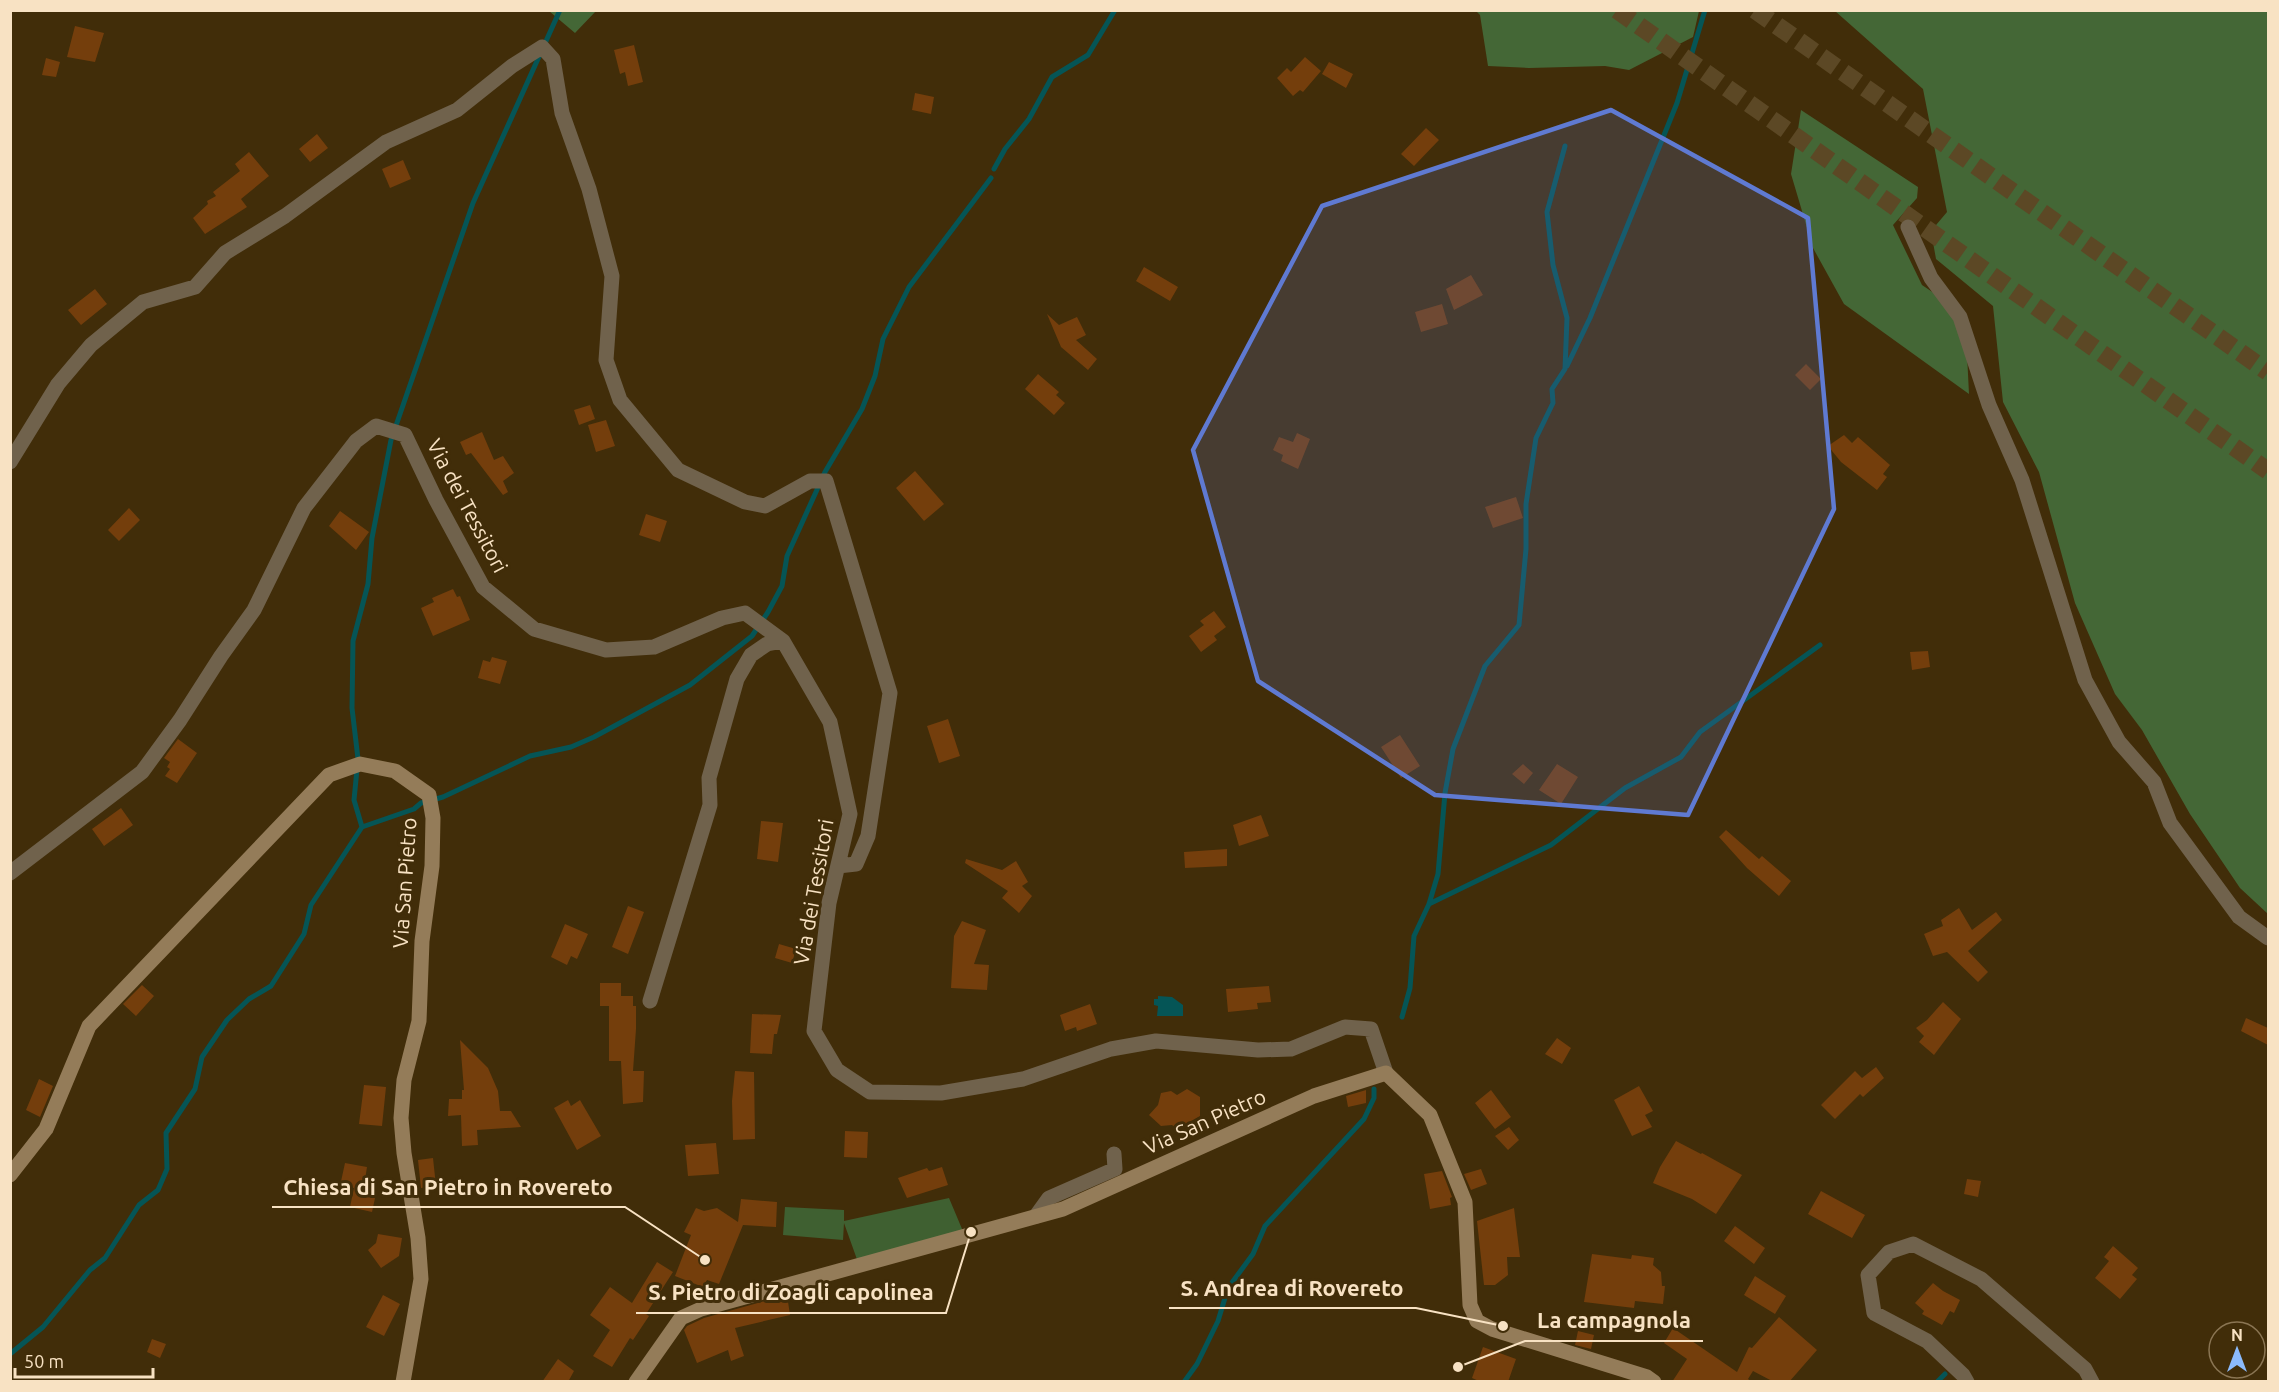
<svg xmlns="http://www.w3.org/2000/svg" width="2279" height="1392" viewBox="0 0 2279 1392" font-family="Ubuntu,sans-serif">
	<rect width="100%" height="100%" fill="#412d09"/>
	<path fill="#3f6031" d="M949 1198 965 1236 859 1265 844 1223 843 1240 783 1235 785 1207 844 1210V1221Z"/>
	<path fill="#446736" d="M549 11H596L575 33Z
		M1476 11H1699L1693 37 1629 70 1605 66 1529 68 1488 66 1480 15Z
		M1835 11H2268V914L2240 888 2190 814 2142 730 2115 694 2075 603 2039 472 2003 402 1993 306 1936 259 1931 231 1947 212 1923 89Z
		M1801 110 1918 187 1917 198 1893 225 1922 285 1965 314 1969 394 1844 304 1813 248 1791 174Z"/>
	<path fill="#055556" d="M1158 996 1172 997 1183 1005V1016H1157L1158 1006 1154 1005V999H1158Z"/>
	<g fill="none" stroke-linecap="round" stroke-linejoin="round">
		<path stroke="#055556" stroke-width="5" d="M994 169 1005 149 1029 119 1052 77 1088 55 1115 10
			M1567 366 1590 318 1677 103 1705 10
			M362 827 354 800 358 759 352 708 353 641 368 584 372 538 391 440 473 203 560 10
			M1429 904 1551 845 1625 788 1681 757 1700 732 1820 645
			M1402 1017 1410 988 1414 936 1429 904 1438 874 1445 793 1453 749 1485 666 1519 625 1526 549V504L1536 438 1553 403 1552 389 1565 369 1567 318 1553 265 1547 212 1565 146
			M10 1354 43 1327 90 1270 105 1258 139 1205 158 1190 167 1169 166 1133 195 1089 202 1057 227 1020 249 999 271 986 304 934 311 905 362 827 414 809 421 803 443 797 530 756 571 747 594 737 690 685 752 636 768 612 782 586 787 556 825 472 862 409 875 376 883 339 909 287 991 178
			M1184 1382 1197 1364 1218 1321 1228 1288 1253 1254 1265 1226 1364 1119 1374 1098V1089
			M1937 1382 1945 1374"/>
	</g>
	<path fill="#743e0c" d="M75 26 104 33 95 62 67 57Z
		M634 45 643 82 628 86 625 72 620 74 614 50Z
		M1305 57 1321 71 1303 92 1300 90 1293 96 1277 78 1287 68 1291 72Z
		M46 58 60 62 56 77 42 75Z
		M1329 62 1353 74 1346 88 1322 74Z
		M915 93 934 97 931 114 912 110Z
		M1426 128 1439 140 1414 166 1401 154Z
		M317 134 328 148 310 162 299 149Z
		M249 152 269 176 241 199 247 207 205 234 193 218 208 204 207 201 216 196 213 192 240 171 235 164Z
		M403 160 411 179 390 188 382 169Z
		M1144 267 1178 287 1170 301 1136 281Z
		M1471 275 1483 295 1454 310 1446 289Z
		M95 289 107 304 81 325 68 310Z
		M1442 304 1448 324 1421 332 1415 312Z
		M1047 314 1059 325 1077 317 1086 335 1076 340 1097 359 1088 370 1061 347Z
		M1806 364 1821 379 1810 390 1795 375Z
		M1038 374 1059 392 1056 395 1065 403 1054 415 1025 389Z
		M590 405 595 419 579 425 574 410Z
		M606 420 615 446 596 452 588 425Z
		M482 432 494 460 503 456 514 473 503 481 508 492 503 495 471 453 466 455 460 442Z
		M1297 433 1310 439 1298 469 1281 461 1283 455 1273 450 1279 437 1293 442Z
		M1844 435 1852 443 1858 437 1890 465 1883 474 1887 477 1877 490 1841 462 1828 446Z
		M915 471 944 504 924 521 896 488Z
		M1516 497 1523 518 1493 528 1485 507Z
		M129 508 140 520 119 541 108 530Z
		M340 511 369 532 356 550 329 526Z
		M646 514 667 521 660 542 639 535Z
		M453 589 457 597 460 596 470 620 433 636 421 608 434 602 432 598Z
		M1214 611 1226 627 1214 636 1217 640 1201 652 1189 636 1204 625 1200 621Z
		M1928 651 1930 667 1912 670 1910 652Z
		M492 657 507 661 500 684 478 678 483 660 490 662Z
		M948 719 960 756 939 763 927 726Z
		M1400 735 1420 766 1401 778 1381 747Z
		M178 739 197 753 177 783 165 776 170 769 167 767 170 762 164 758Z
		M1523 764 1533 773 1524 784 1512 774Z
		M1557 764 1578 777 1561 804 1539 790Z
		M121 808 133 825 104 846 92 829Z
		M1261 815 1269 836 1239 846 1233 825Z
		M761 821 783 823 778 862 757 859Z
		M1726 830 1759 859 1762 856 1791 881 1779 896 1747 868 1719 837Z
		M1227 849V866L1185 868 1184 852Z
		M966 859 1002 870 1016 861 1028 882 1022 886 1032 896 1019 913 1002 898 1008 891 965 863Z
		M628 906 644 912 628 954 612 947Z
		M1959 908 1972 930 1996 912 2002 920 1968 951 1988 972 1978 982 1947 952 1933 956 1924 934 1943 926 1941 920Z
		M962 921 986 930 974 964 989 965 987 990 951 988 954 936Z
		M565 924 588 934 577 959 571 956 567 965 551 957Z
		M779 944 796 949 792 963 775 958Z
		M600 983H621V996H633V1006H636V1029L633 1071H644L643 1102 623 1104 621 1061H609V1006H600Z
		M142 985 154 996 136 1016 123 1004Z
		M1269 986 1271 1002 1257 1003 1258 1009 1228 1012 1226 989Z
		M1943 1002 1961 1019 1934 1055 1919 1042 1924 1036 1916 1028 1927 1020Z
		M1090 1004 1097 1024 1077 1031 1076 1027 1065 1031 1060 1015Z
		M752 1014 781 1015 777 1034H774L772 1054 750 1053Z
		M2246 1018 2268 1028V1045L2241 1031Z
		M1557 1038 1571 1048 1562 1064 1545 1054Z
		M460 1040 488 1068 498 1091 500 1111H511L521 1127 477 1130 478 1145 462 1146 461 1115 448 1116 449 1099H462V1090H464Z
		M1876 1067 1884 1078 1863 1097 1860 1094 1835 1119 1821 1105 1855 1071 1862 1078Z
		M735 1071 754 1072 755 1139 733 1140 732 1101Z
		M39 1079 53 1086 40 1117 26 1110Z
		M364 1085 386 1087 382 1126 359 1124Z
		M1639 1086 1653 1111 1645 1115 1652 1127 1632 1136 1614 1100Z
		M1187 1089 1200 1097V1116L1177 1129 1172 1125 1161 1126 1149 1115 1158 1105 1161 1093 1171 1091 1177 1095Z
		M1366 1090V1103L1348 1107 1346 1096Z
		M1491 1090 1511 1117 1495 1129 1475 1103Z
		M568 1100 571 1106 580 1100 601 1136 577 1150 554 1108Z
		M1509 1127 1519 1140 1508 1150 1495 1136Z
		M845 1131 868 1132 867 1158 844 1157Z
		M1676 1141 1701 1154 1702 1153 1742 1175 1716 1214 1692 1199 1653 1183 1660 1167Z
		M716 1143 719 1174 688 1176 685 1145Z
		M433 1158 436 1186 421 1188 418 1160Z
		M345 1163 367 1167 364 1186 377 1189 372 1212 350 1207 354 1188 340 1186Z
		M942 1167 948 1185 907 1198 898 1178 927 1168 929 1171Z
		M1481 1169 1487 1184 1471 1190 1464 1174Z
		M1442 1171 1452 1197 1450 1198 1451 1205 1430 1209 1424 1174Z
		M1967 1179 1981 1181 1978 1197 1964 1194Z
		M1821 1191 1865 1215 1852 1238 1808 1214Z
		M741 1199 777 1202 776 1227 743 1225 719 1284 707 1280 703 1287 675 1276 691 1235 684 1232 696 1208 704 1211 717 1208 738 1222Z
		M1514 1208 1520 1257H1507L1508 1275 1495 1285H1484L1477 1221Z
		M1735 1226 1765 1248 1754 1264 1724 1241Z
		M378 1234 402 1238 399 1256 381 1268 368 1250 376 1243Z
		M2113 1246 2138 1268 2132 1275 2137 1279 2120 1299 2095 1278 2109 1261 2104 1257Z
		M1592 1254 1631 1259 1632 1255 1654 1258 1653 1265 1661 1272 1662 1286H1665L1663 1304 1635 1301 1634 1308 1584 1302Z
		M657 1262 673 1272 646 1314 649 1316 633 1340 630 1338 612 1367 593 1356 610 1330 590 1315 610 1287 632 1303Z
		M1755 1276 1786 1296 1775 1314 1744 1295Z
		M1933 1283 1943 1291 1960 1300 1954 1313 1950 1311 1942 1325 1922 1314 1924 1311 1915 1303Z
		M383 1295 400 1304 384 1336 366 1327Z
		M787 1295 790 1315 735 1328 744 1356 731 1361 728 1350 697 1363 684 1330 687 1326 704 1318Z
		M1779 1317 1817 1350 1789 1382H1774L1753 1371 1748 1379 1752 1382H1672L1687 1359 1664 1343 1673 1328 1737 1372 1749 1347 1752 1348Z
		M1578 1331 1594 1335 1591 1349 1575 1345Z
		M152 1339 166 1344 160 1358 147 1352Z
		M1483 1347 1516 1359 1508 1382H1481L1472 1378Z
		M558 1359 574 1371 568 1382H542Z"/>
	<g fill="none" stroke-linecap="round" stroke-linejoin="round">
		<path stroke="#5c4825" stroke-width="18" stroke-dasharray="18 9" stroke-linecap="butt" d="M1617 10 2268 471
			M1755 10 2268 372"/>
		<path stroke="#70624c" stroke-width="15" d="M1908 227 1931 278 1960 317 1989 405 2022 480 2085 680 2119 742 2154 782 2170 823 2239 917 2268 938
			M10 462 58 384 91 345 143 302 195 287 225 253 285 216 386 142 457 110 512 66 542 47 553 59 562 113 589 189 612 276 606 360 620 400 678 470 745 502 765 506 810 481H826L890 693 868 836 856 864 838 866
			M10 873 142 772 180 720 221 656 254 610 304 508 356 441 376 426 405 435 436 500 483 587 534 629 606 650 654 647 722 618 745 613 783 641 830 722 850 814 829 903 814 1031 837 1070 870 1092 941 1093 1023 1079 1111 1049 1156 1041 1258 1050 1291 1049 1345 1027 1371 1029 1386 1073
			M650 1001 710 805 709 778 737 679 751 655 767 644 783 641
			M1036 1216 1049 1198 1115 1169 1114 1154
			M1967 1382 1963 1375 1927 1341 1874 1313 1868 1275 1889 1252 1913 1244 1981 1279 2085 1369 2092 1382"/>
		<path stroke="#947c59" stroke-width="15" d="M10 1175 46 1129 89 1026 329 775 360 764 395 771 429 795 433 818 432 866 422 941 419 1021 404 1080 401 1118 404 1153 418 1238 421 1279 403 1382
			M636 1382 681 1318 701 1309 1063 1209 1314 1096 1386 1073 1430 1115 1465 1202 1470 1305 1477 1321 1492 1329 1647 1377 1654 1382"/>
	</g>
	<path fill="#5f7ad2" fill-opacity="0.2" stroke="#5f7ad2" stroke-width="4.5" stroke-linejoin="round" d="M1611 110 1808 218 1834 509 1688 815 1435 795 1258 681 1193 450 1322 206Z"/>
	<g text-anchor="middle" stroke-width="6" stroke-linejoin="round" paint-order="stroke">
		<g font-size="21" fill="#f8e2c3" stroke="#412d09">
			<text transform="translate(467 506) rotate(62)" y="7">Via dei Tessitori</text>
			<text transform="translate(405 883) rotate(-86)" y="7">Via San Pietro</text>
			<text transform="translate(814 892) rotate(-80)" y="7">Via dei Tessitori</text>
			<text transform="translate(1205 1122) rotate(-24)" y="7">Via San Pietro</text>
		</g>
	</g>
	<path fill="none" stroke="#f8e2c3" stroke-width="2" d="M705 1260L625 1207H272M1503 1326L1416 1308H1169M971 1232L946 1313H636M1458 1367L1525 1341H1703"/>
	<g fill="#f8e2c3" stroke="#412d09" stroke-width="2">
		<circle cx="705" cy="1260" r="6"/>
		<circle cx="1503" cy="1326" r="6"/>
		<circle cx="971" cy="1232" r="6"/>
		<circle cx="1458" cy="1367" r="6"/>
	</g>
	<g font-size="22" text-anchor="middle" font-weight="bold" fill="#f8e2c3" stroke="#412d09" stroke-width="6" stroke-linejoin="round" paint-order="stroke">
		<text x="448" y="1195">Chiesa di San Pietro in Rovereto</text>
		<text x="1292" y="1296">S. Andrea di Rovereto</text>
		<text x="791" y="1300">S. Pietro di Zoagli capolinea</text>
		<text x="1614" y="1328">La campagnola</text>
	</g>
	<rect width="2279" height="1392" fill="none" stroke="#f8e2c3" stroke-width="24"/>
	<g transform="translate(2237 1350)"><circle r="28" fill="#412d09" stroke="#8a7553" stroke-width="1.5"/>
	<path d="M0-4.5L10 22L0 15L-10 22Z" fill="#8bbafc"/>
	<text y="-9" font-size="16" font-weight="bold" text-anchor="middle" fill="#f8e2c3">N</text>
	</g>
	<path d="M15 1368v9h138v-9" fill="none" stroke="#f8e2c3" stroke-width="3"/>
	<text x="24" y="1368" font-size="18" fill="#f8e2c3" stroke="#412d09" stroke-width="4.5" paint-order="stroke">50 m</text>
</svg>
